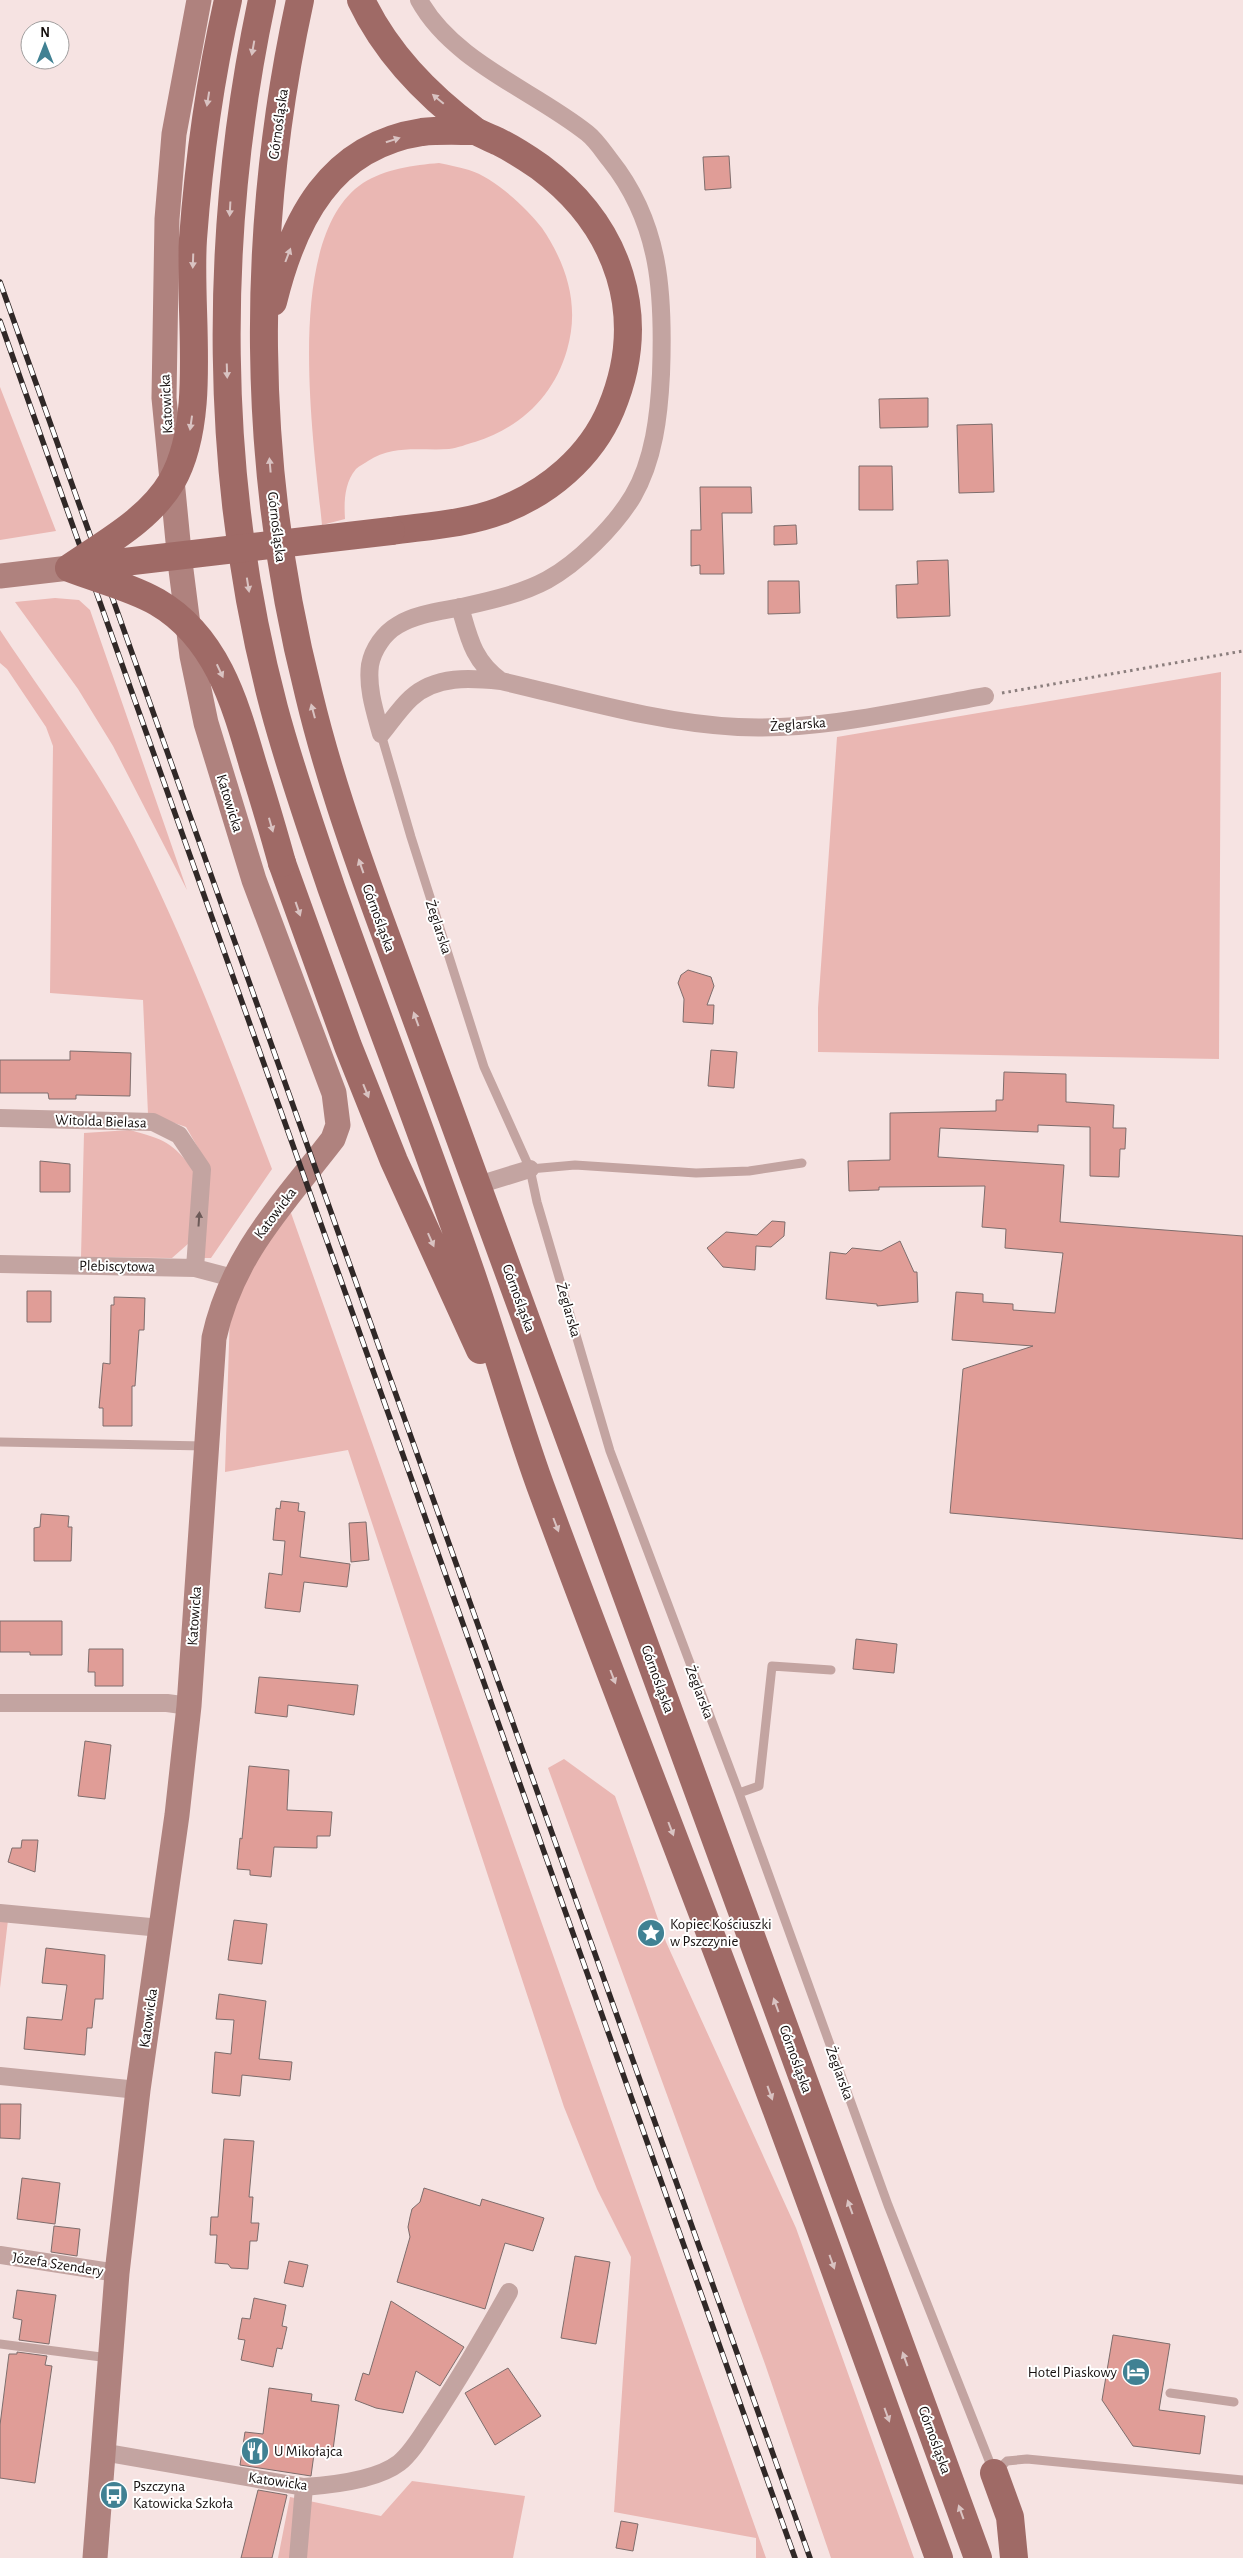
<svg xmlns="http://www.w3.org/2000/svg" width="1243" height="2558" viewBox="0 0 1243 2558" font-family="'Alegreya Sans',sans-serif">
	<rect width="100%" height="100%" fill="#f6e3e2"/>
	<path fill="#eab7b3" d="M439 163C449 165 459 167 469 170 493 177 527 208 542 228 567 265 580 306 567 350 554 396 520 428 475 442 467 444 458 448 449 449 421 451 394 444 368 461 365 463 359 466 356 469 344 483 344 503 345 519L322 525C314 442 282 237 363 183 385 169 414 165 439 163Z
		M0 387 56 531 0 540Z
		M55 598 79 600 90 610 187 890 113 746 78 689 15 602Z
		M0 630C48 702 102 773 140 851 191 954 231 1062 272 1169L211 1258H201L208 1165 186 1127 148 1114 143 1000 50 993 53 746 46 727 7 669 0 663Z
		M1221 672 1219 1059 818 1052V1008L837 737Z
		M130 1130C163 1139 173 1142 194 1171L189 1243 172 1258 81 1257 84 1133Z
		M291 1213 766 2558H756V2538L614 2512 631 2257 597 2189 564 2107 348 1450 225 1472 230 1312 273 1222Z
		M564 1759 615 1796 666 1942 796 2228 914 2558H831L765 2364 548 1768Z
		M0 1920H8L0 1988Z
		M412 2481 525 2496 513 2558H278L290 2497 381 2516Z"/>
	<path fill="#e09d97" stroke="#7e6d6c" d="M729 156 731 188 705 190 703 157Z
		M928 398V427L880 428 879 399Z
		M992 424 994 492 959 493 957 425Z
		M859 466H892L893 510H859Z
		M700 487H751L752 513H722L724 574H700V565L691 566V530H701Z
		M796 525 797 544 774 545V526Z
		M948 560 950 616 897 618 896 585 918 584 917 561Z
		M768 581H799L800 613 768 614Z
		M688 970 711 977 714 986 707 1005H714L713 1024 683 1022 684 999 678 983 681 975Z
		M711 1050 737 1052 734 1088 708 1086Z
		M70 1051 131 1053 130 1096 76 1095V1099H49L48 1093H0V1060H70Z
		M1004 1072 1066 1074V1102L1114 1105 1113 1128H1126L1125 1149H1120L1119 1177 1090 1176V1127L1038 1125V1132L940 1128 938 1157 1064 1165 1060 1222 1243 1236V1539L950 1513 963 1369 1033 1346 952 1340 956 1292 983 1294V1302L1013 1304V1310L1055 1313 1063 1253 1005 1248 1006 1229 982 1227 985 1186 879 1187V1190L849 1191 848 1161 890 1160V1113L996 1111V1100H1003Z
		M40 1161 70 1164V1192H40Z
		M772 1221 785 1222 784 1236 771 1247 756 1246 755 1270 723 1267 707 1248 726 1232 757 1235Z
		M900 1241 914 1272H917L918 1302 877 1306V1304L826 1299 830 1252 846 1254 852 1248 881 1251Z
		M27 1291H51V1322H27Z
		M114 1297 145 1298 144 1330H139L135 1386H132V1426H103V1408H99L103 1363 110 1364 111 1305H114Z
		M281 1501 299 1503 298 1511 305 1512 300 1557 350 1564 347 1587 304 1582 300 1612 265 1608 269 1573 282 1575 285 1541 273 1540 276 1508 280 1509Z
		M41 1514 69 1516 68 1527H72L71 1561H34V1528L40 1527Z
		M366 1522 369 1560 351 1562 349 1523Z
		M0 1621H62V1655H30V1652H0Z
		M856 1639 897 1644 894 1673 853 1669Z
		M89 1649H123V1686H95V1672H88Z
		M259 1677 358 1685 354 1715 288 1705 287 1717 255 1713Z
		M85 1741 111 1745 105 1799 78 1796Z
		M249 1766 289 1770 287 1810 332 1812 330 1836H317V1848L274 1847 271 1877 250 1875V1870L237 1869 240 1838 242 1839Z
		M22 1840H38L35 1872 8 1862 12 1848H21Z
		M234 1920 267 1924 262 1964 228 1960Z
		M46 1948 105 1955 103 1999H95L92 2028H87L85 2055 24 2049 27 2017 62 2020 67 1985 42 1983Z
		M219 1994 266 2001 259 2059 292 2062 290 2080 242 2075 240 2096 212 2093 215 2052 231 2054 234 2020 216 2019Z
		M0 2104H21L20 2139 0 2138Z
		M224 2139 254 2141 249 2197H253L251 2223H259L257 2241H250L248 2269 231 2268 228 2264 215 2263 217 2235H210L211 2217H218Z
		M22 2178 60 2183 55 2224 17 2219Z
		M424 2188 480 2206 482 2199 544 2218 533 2251 505 2243 485 2309 397 2282 410 2237 408 2227 410 2217 412 2209 420 2202Z
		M54 2226 80 2229 77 2256 51 2252Z
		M575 2256 610 2262 596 2344 561 2338Z
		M289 2261 308 2265 303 2287 284 2283Z
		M17 2290 56 2295 49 2344 19 2340 22 2320 13 2318Z
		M254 2298 286 2305 282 2326 287 2327 282 2349 277 2348 273 2367 241 2360 245 2340 238 2339 242 2318 250 2319Z
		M391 2301 464 2347 440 2386 416 2371 403 2413 376 2408 355 2400 363 2373 369 2375Z
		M1113 2335 1170 2344 1159 2410 1205 2416 1200 2454 1133 2446 1102 2400Z
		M17 2352 47 2356 45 2365 52 2366 35 2483 0 2478V2425L9 2354H17Z
		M508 2368 541 2416 495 2445 465 2393Z
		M269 2388 312 2394 311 2401 339 2405 332 2457 314 2454 311 2476 240 2465 245 2432 263 2434Z
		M258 2490 287 2495 272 2558H241Z
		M621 2521 638 2524 633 2551 616 2548Z"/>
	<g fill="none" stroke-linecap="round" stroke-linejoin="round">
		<path stroke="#8b7e7d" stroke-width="3" stroke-dasharray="2.5 4" stroke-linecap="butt" d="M1002 693 1243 651"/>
		<path stroke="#c3a4a1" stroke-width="9" d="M381 734 411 837 484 1067 530 1169 537 1202 610 1451 739 1793 888 2205 994 2473 1007 2461 1027 2459 1243 2480
			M530 1169 575 1165 696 1173 749 1171 802 1163
			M0 1442 205 1446
			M739 1793 759 1786 772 1666 831 1670
			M0 2344 109 2358
			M1170 2393 1234 2402"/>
		<path stroke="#c3a4a1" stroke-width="18" d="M460 607C469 638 473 661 501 681
			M381 734C375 712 367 688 370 665 373 649 384 633 398 625 418 613 444 611 466 606 493 600 523 593 547 580 578 563 615 526 633 496 654 460 659 415 661 374 664 295 661 224 610 160 603 151 596 140 587 133 533 90 453 62 419 0
			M381 734C391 722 400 708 411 698 436 675 471 678 501 681 579 699 658 723 738 727 821 731 905 710 985 696
			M0 1118 153 1122 179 1135 202 1169 195 1268
			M478 1185 530 1169
			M0 1264 195 1268 233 1278
			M0 1703H167L189 1706
			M0 1913 161 1928
			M0 2076 138 2090
			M0 2255 117 2273
			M102 2452 304 2487C332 2485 377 2480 399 2463 413 2452 424 2431 434 2417 461 2376 485 2335 509 2292
			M298 2558 304 2487"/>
		<path stroke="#af827e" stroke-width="25" d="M0 576 69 568
			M95 2558 117 2273 138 2090 177 1815 189 1706 214 1338C232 1255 283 1204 333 1139L338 1125 334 1093 254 880 206 723 192 656 180 562 164 398 167 219 174 134 199 0"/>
		<path stroke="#9f6a66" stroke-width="28" d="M262 0C213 231 213 478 274 708 290 768 311 828 331 887 376 1014 425 1140 469 1267 494 1339 514 1413 540 1485 608 1670 681 1854 750 2039 815 2211 876 2385 939 2558
			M300 0C250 229 251 467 309 695 327 770 352 842 378 914L978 2558
			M361 0C386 53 427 95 474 130 482 135 491 138 499 142 513 149 527 158 540 167 619 226 650 316 611 409 591 457 548 493 500 511 466 524 427 526 391 531
			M273 302C293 220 330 146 422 132 439 130 458 131 475 131
			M282 863 348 1046 394 1161 480 1350
			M994 2473 1010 2517 1014 2558"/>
		<defs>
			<path id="rail" d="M0 282 810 2558
				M0 321 795 2558"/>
		</defs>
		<use href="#rail" stroke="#302827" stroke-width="5.5"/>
		<use href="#rail" stroke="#fff" stroke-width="4" stroke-dasharray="11" stroke-linecap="butt"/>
		<path stroke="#9f6a66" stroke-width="28" d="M69 568C105 543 149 520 172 481 208 418 188 312 193 239 199 158 210 79 228 0
			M69 568C97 579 131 587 157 602 217 637 235 703 253 765 263 797 273 830 282 863
			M73 568 391 531"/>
	</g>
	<defs><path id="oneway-solid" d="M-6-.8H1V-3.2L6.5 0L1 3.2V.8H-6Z" transform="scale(1.25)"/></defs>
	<g fill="#d9c3c2">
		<use href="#oneway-solid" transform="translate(253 48) rotate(100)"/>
		<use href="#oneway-solid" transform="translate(208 99) rotate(99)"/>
		<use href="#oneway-solid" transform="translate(438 99) rotate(-140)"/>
		<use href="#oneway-solid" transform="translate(393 140) rotate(-18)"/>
		<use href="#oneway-solid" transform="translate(230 209) rotate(93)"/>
		<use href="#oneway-solid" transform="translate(288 255) rotate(-69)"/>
		<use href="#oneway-solid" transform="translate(193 261) rotate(92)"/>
		<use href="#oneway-solid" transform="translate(227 371) rotate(88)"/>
		<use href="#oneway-solid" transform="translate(191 423) rotate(98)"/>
		<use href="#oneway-solid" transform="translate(270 465) rotate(-95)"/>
		<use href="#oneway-solid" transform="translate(248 585) rotate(81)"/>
		<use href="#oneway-solid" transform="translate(220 671) rotate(65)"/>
		<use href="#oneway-solid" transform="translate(313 711) rotate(-105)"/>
		<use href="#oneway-solid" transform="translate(271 825) rotate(74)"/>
		<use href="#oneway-solid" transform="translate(361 866) rotate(-109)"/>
		<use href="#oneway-solid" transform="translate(298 909) rotate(71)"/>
		<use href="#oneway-solid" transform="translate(416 1019) rotate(-110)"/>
		<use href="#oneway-solid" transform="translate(366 1091) rotate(68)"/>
		<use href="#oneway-solid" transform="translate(431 1240) rotate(66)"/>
		<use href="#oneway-solid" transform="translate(556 1525) rotate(69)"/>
		<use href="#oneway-solid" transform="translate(613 1677) rotate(69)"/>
		<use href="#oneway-solid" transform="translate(671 1829) rotate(69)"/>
		<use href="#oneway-solid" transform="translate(776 2005) rotate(-110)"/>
		<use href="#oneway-solid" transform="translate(770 2093) rotate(70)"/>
		<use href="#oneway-solid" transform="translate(850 2207) rotate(-110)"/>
		<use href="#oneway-solid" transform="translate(832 2262) rotate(70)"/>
		<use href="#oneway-solid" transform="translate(905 2359) rotate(-110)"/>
		<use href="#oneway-solid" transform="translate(887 2415) rotate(70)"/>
		<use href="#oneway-solid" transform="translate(961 2512) rotate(-110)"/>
	</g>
	<use fill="#6c5a58" href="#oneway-solid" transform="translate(199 1219) rotate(-86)"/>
	<defs>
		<symbol id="sight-disc" viewBox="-11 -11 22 22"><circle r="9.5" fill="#408193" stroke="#fff"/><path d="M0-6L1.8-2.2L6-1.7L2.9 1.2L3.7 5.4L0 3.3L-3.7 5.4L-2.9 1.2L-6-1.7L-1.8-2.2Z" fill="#fff"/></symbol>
		<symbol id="hotel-disc" viewBox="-11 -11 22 22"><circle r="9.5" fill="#408193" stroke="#fff"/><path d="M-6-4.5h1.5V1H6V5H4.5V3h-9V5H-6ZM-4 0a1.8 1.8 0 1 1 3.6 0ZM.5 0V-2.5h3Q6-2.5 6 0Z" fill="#fff"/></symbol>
		<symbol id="restaurant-disc" viewBox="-11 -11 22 22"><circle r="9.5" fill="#408193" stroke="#fff"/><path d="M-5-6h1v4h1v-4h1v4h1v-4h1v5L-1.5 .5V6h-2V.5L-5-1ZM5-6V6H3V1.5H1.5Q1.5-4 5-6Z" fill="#fff"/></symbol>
		<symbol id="bus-disc" viewBox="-11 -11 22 22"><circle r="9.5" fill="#408193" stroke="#fff"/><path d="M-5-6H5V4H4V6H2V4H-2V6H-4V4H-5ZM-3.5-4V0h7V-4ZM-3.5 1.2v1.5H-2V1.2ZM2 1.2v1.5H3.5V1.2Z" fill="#fff"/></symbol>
	</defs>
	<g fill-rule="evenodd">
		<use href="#sight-disc" x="635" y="1917" width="32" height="32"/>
		<use href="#hotel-disc" x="1120" y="2356" width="32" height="32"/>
		<use href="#restaurant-disc" x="239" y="2435" width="32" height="32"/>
		<use href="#bus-disc" x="98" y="2479" width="32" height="32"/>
	</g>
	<g text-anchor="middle" stroke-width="4" stroke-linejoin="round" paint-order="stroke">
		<g font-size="15" fill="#150f0e" stroke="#fff">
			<text transform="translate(278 124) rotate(-82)" y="5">Górnośląska</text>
			<text transform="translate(166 404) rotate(-93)" y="5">Katowicka</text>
			<text transform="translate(277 527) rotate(83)" y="5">Górnośląska</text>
			<text transform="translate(798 724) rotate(-4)" y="5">Żeglarska</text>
			<text transform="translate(230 803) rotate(73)" y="5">Katowicka</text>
			<text transform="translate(379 918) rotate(70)" y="5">Górnośląska</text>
			<text transform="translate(439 927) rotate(72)" y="5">Żeglarska</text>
			<text transform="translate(101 1121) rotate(2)" y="5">Witolda Bielasa</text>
			<text transform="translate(275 1213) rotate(-53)" y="5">Katowicka</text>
			<text transform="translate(117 1266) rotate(1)" y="5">Plebiscytowa</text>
			<text transform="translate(519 1298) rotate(70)" y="5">Górnośląska</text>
			<text transform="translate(569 1310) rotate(74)" y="5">Żeglarska</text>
			<text transform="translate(194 1616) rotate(-86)" y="5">Katowicka</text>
			<text transform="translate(658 1679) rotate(70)" y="5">Górnośląska</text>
			<text transform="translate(700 1692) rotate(69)" y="5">Żeglarska</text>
			<text transform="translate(148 2018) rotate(-82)" y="5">Katowicka</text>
			<text transform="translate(796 2059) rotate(70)" y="5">Górnośląska</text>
			<text transform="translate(840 2073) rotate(70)" y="5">Żeglarska</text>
			<text transform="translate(58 2264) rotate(9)" y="5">Józefa Szendery</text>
			<text transform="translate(935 2440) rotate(70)" y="5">Górnośląska</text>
			<text transform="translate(278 2481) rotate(8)" y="5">Katowicka</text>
		</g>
		<g font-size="15" fill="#150f0e" stroke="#fff" text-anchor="start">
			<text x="670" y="1929">Kopiec Kościuszki<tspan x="670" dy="17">w Pszczynie</tspan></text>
			<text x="1117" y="2377" text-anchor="end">Hotel Piaskowy</text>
			<text x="274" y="2456">U Mikołajca</text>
			<text x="133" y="2491">Pszczyna<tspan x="133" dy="17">Katowicka Szkoła</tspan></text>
		</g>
	</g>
	<g transform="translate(45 45)"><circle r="24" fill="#ffffff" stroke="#a19f9f"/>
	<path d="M0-4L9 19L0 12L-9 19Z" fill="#408193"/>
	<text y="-8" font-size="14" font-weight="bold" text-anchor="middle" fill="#150f0e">N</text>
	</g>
</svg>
